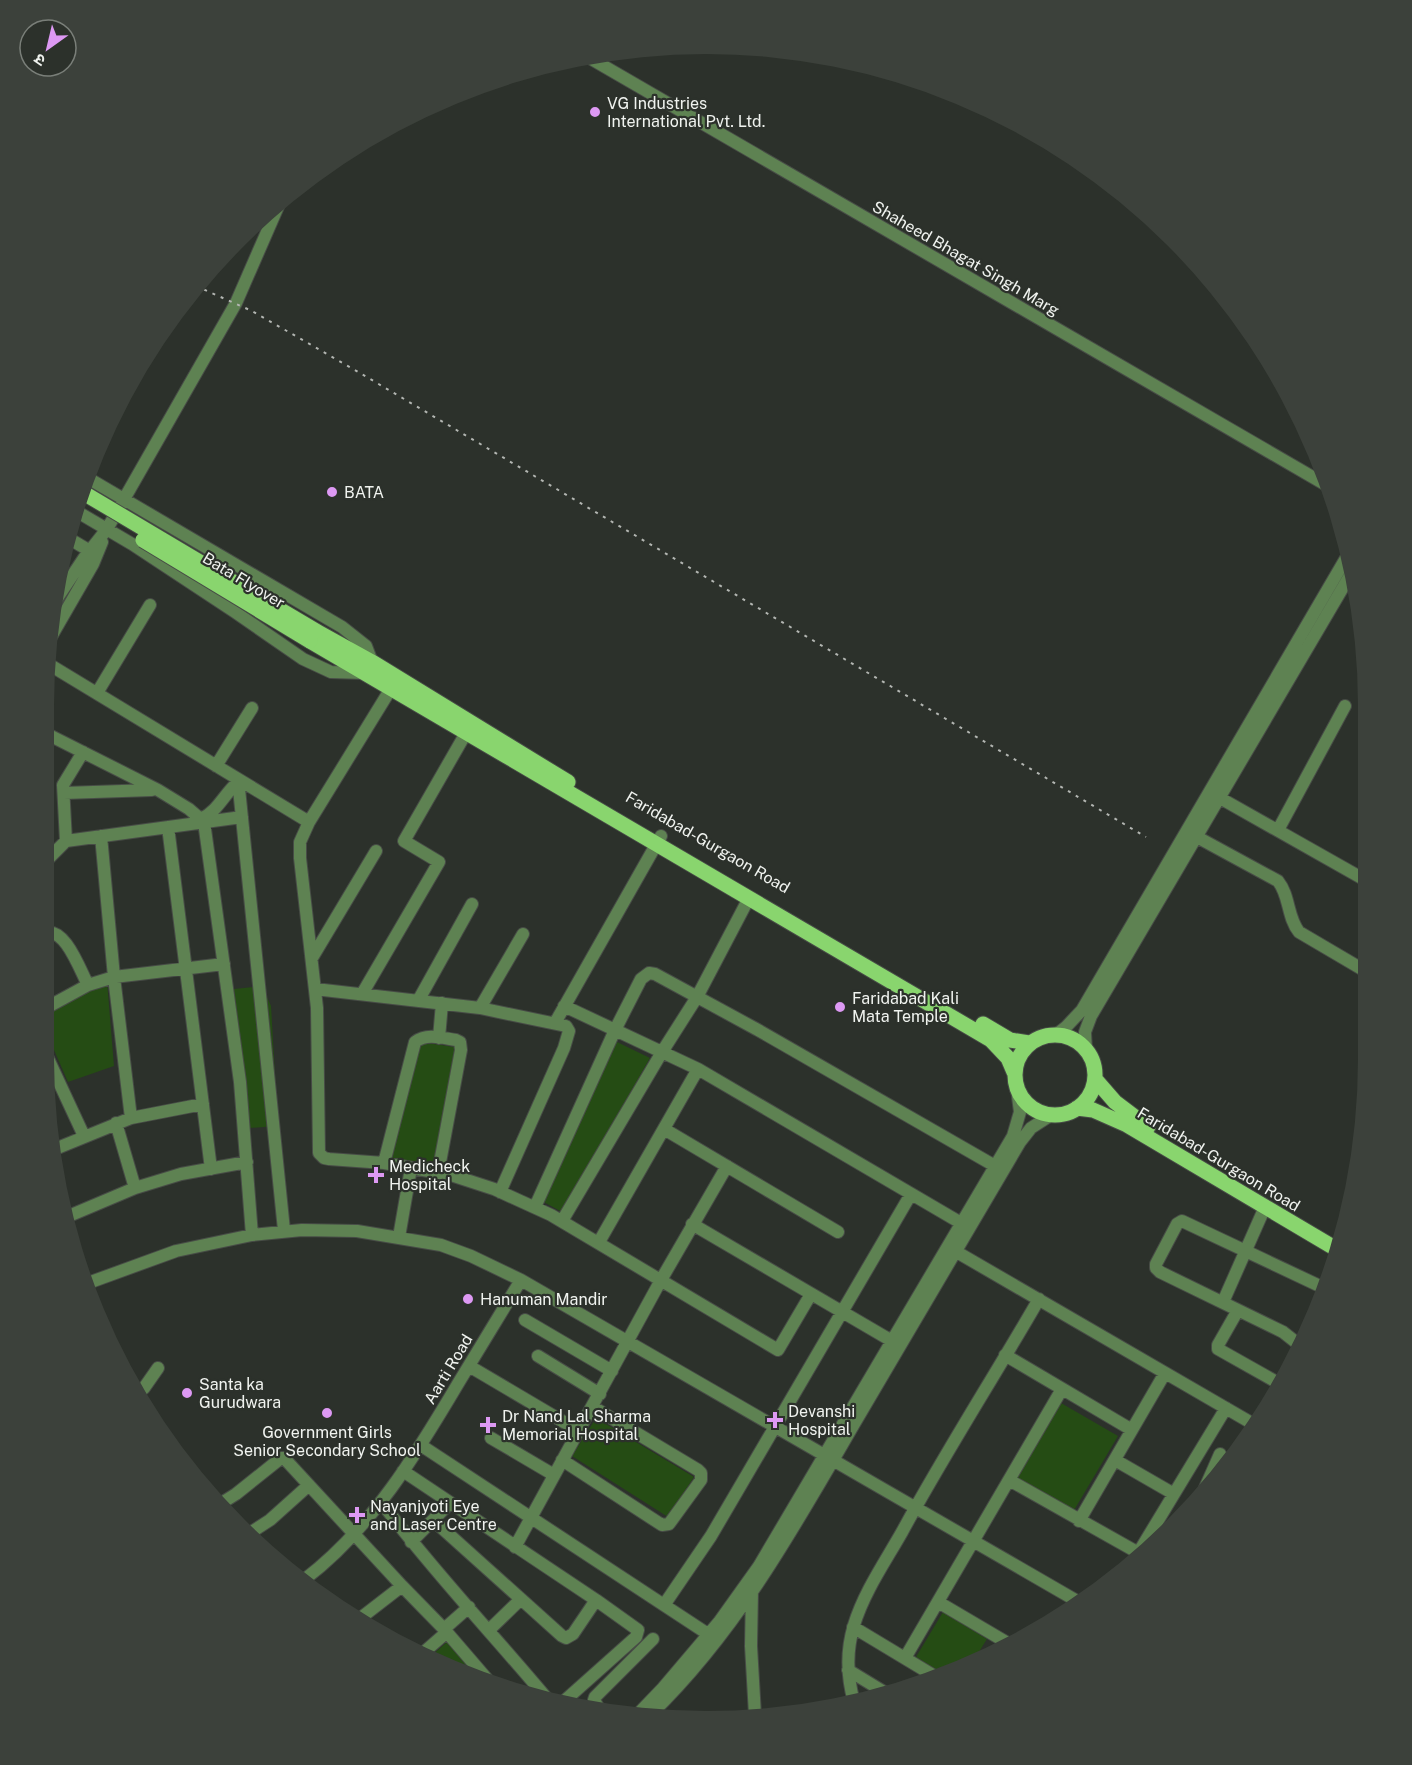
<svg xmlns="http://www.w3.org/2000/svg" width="1412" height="1765" viewBox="0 0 1412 1765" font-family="'Public Sans','Noto Sans Devanagari',sans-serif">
	<rect width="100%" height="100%" fill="#2c312b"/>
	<path fill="#254c14" d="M107 981 114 1066 68 1082 44 1027V1014Z
		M262 986 271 1006 278 1126 249 1128 234 989Z
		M615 1041 650 1058 562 1212 542 1201Z
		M419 1042 455 1047 433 1166 389 1159Z
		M1061 1403 1118 1436 1073 1512 1016 1479Z
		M596 1418 694 1477 668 1517 572 1456Z
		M943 1612 987 1639 972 1663 943 1674 916 1657Z
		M447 1642 474 1674 431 1656Z"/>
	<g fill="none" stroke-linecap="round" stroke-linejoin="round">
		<defs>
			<path id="minor" d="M588 57 1328 486
				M86 477 342 627 366 646 372 662
				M76 511 132 544 235 612 303 659 331 672 364 673
				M68 538 90 551
				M52 606 84 558 107 529 236 303 280 202
				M48 642 93 564 102 542
				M45 662 309 822
				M395 682 309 822 300 842V858L317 1008 319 1153 324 1158 329 1159 384 1163 451 1175 494 1189 551 1215 778 1350 811 1294
				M97 693 150 605
				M45 733 158 790 189 809 204 822 240 1082 252 1235
				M216 766 252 708
				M238 779 284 1230
				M64 793 152 790
				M1220 798 1367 881
				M201 819C218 811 224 794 238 782
				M168 827 211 1169
				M1278 830 1345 706
				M101 836 114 977 131 1118
				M1197 837 1278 881C1290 896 1287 917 1299 932L1367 972
				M66 841 63 785 83 752
				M44 863 66 841 242 817
				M44 934C64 924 80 970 88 985
				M312 958 376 851
				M315 989 480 1008 566 1026 569 1031 564 1048 500 1192
				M362 994 439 862 404 841 466 733
				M418 1001 472 904
				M564 1006 698 1069 961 1223
				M480 1008 523 934
				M44 1009 88 985 114 977 224 964
				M555 1023 661 836
				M1057 1034 1066 1027 1082 1010 1349 553
				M439 1038 442 1003
				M44 1050 84 1136
				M1086 1050 1085 1032 1091 1016 1352 572
				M116 1123 135 1188
				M664 1129 838 1232
				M55 1149 131 1118 203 1104
				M384 1163 415 1042C427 1033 442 1038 456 1040L460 1042 461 1050 438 1173
				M535 1207 615 1030 641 979 649 973 655 974 758 1030 995 1166
				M64 1218 135 1188 181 1174 247 1162
				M562 1221 662 1052 697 997 749 898
				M692 1224 892 1341
				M399 1237 411 1168
				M599 1242 698 1069
				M955 1251 1255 1425
				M88 1283 176 1251 252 1235 302 1230 357 1231 441 1245 471 1256 521 1280 1077 1601
				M1223 1302 1265 1207
				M1238 1310 1218 1345V1349L1280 1384
				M525 1320 612 1371
				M1302 1347 1283 1332 1160 1272 1156 1268V1264L1177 1224 1182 1221 1324 1288
				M1005 1355 1132 1430
				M538 1356 600 1394
				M469 1366 579 1431
				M136 1395 144 1388 158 1368
				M491 1438 554 1475
				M422 1446 714 1638
				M562 1460 662 1525 669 1524 701 1480V1473L698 1470 593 1407
				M1115 1460 1174 1494
				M403 1471 596 1600 638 1630 636 1637 562 1703
				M1009 1480 1144 1556
				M1205 1488 1220 1454
				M381 1502C433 1571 493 1634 549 1701
				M220 1504 236 1494 281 1458H284L402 1586 444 1629 487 1679
				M433 1520 562 1636 566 1638 573 1634 596 1600
				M1079 1521 1165 1373
				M247 1535 270 1520 309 1485
				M411 1542 450 1503
				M515 1547 661 1280 727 1166
				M1131 1565 1226 1408
				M305 1579C372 1528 417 1453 459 1382 480 1348 500 1314 521 1280
				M752 1590 751 1646 755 1715
				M938 1602 1011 1645
				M664 1605 711 1536 911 1194
				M358 1620 402 1586
				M853 1627 936 1677
				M444 1629 469 1607
				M489 1630 520 1600
				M423 1653 447 1632
				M905 1658 1062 1389
				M848 1670 889 1695
				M854 1702C847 1677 846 1651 854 1625 864 1592 885 1562 902 1532 945 1453 994 1377 1039 1299
				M598 1707 594 1700 595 1697 653 1639
				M639 1713 663 1688 719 1622 759 1566 1013 1136 1020 1112 1017 1089
				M651 1714C736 1632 795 1526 854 1424 909 1330 964 1236 1020 1142L1031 1128 1051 1115"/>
			<path id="major" d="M316 631 372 662 568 782
				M310 641 991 1040 1008 1058 1014 1072
				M983 1024 1010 1040 1029 1043
				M1015 1075a40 40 0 1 1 80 0a40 40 0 1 1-80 0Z
				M1095 1079 1115 1102 1148 1127
				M1077 1108 1093 1110 1127 1125 1338 1250"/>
		</defs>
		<use href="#minor" stroke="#474c46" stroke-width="14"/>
		<use href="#major" stroke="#474c46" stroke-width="17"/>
		<use href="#minor" stroke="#5e8252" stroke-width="12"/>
		<use href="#major" stroke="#89d56e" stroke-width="15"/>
		<path stroke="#b3b6b2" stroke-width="2" stroke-dasharray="3 6" stroke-linecap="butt" d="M196 286 252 311 360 373 1146 837"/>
		<defs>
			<path id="major-bridge" d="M82 492 316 631
				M143 540 310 641"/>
		</defs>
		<use href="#major-bridge" stroke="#474c46" stroke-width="17" stroke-linecap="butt"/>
		<use href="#major-bridge" stroke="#89d56e" stroke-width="15"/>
	</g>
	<g fill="#dd99f3" stroke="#2c312b" stroke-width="2">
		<circle cx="595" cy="112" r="6"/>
		<circle cx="332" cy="492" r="6"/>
		<circle cx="840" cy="1007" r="6"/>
		<path d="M373 1166h6v6h6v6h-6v6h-6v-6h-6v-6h6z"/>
		<circle cx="468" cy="1299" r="6"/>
		<circle cx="187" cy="1393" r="6"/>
		<circle cx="327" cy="1413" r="6"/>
		<path d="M772 1411h6v6h6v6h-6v6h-6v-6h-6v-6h6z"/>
		<path d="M485 1416h6v6h6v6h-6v6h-6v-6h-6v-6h6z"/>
		<path d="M354 1506h6v6h6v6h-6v6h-6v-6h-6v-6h6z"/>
	</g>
	<g text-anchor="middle" stroke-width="4.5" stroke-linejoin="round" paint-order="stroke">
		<g font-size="16" fill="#f0f3ef" stroke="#2c312b" text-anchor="start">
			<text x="607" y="109">VG Industries<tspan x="607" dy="18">International Pvt. Ltd.</tspan></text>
			<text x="344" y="498">BATA</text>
			<text x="852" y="1004">Faridabad Kali<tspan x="852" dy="18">Mata Temple</tspan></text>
			<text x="389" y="1172">Medicheck<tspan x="389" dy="18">Hospital</tspan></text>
			<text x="480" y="1305">Hanuman Mandir</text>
			<text x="199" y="1390">Santa ka<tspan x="199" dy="18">Gurudwara</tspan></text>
			<text x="788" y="1417">Devanshi<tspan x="788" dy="18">Hospital</tspan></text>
			<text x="502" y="1422">Dr Nand Lal Sharma<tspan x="502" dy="18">Memorial Hospital</tspan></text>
			<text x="327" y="1438" text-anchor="middle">Government Girls<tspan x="327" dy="18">Senior Secondary School</tspan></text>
			<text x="370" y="1512">Nayanjyoti Eye<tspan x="370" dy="18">and Laser Centre</tspan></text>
		</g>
		<g font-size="16" fill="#f0f3ef" stroke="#2c312b">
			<text transform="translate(966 258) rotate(30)" y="6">Shaheed Bhagat Singh Marg</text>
			<text transform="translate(244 580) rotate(31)" y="6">Bata Flyover</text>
			<text transform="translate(708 842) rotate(30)" y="6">Faridabad-Gurgaon Road</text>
			<text transform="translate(1219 1159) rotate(31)" y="6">Faridabad-Gurgaon Road</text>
			<text transform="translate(448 1369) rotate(-59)" y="6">Aarti Road</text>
		</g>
	</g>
	<path d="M0 0H1412V1765H0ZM706 54H706A652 652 0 0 1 1358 706V1059A652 652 0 0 1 706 1711H706A652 652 0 0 1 54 1059V706A652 652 0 0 1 706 54Z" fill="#3c413b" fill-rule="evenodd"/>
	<g transform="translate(48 48) rotate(214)"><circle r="28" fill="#2c312b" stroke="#7a7f79" stroke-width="1.5"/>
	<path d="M0-4.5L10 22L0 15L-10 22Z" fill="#dd99f3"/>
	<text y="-9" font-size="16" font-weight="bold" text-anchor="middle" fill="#f0f3ef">उ</text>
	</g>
</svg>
